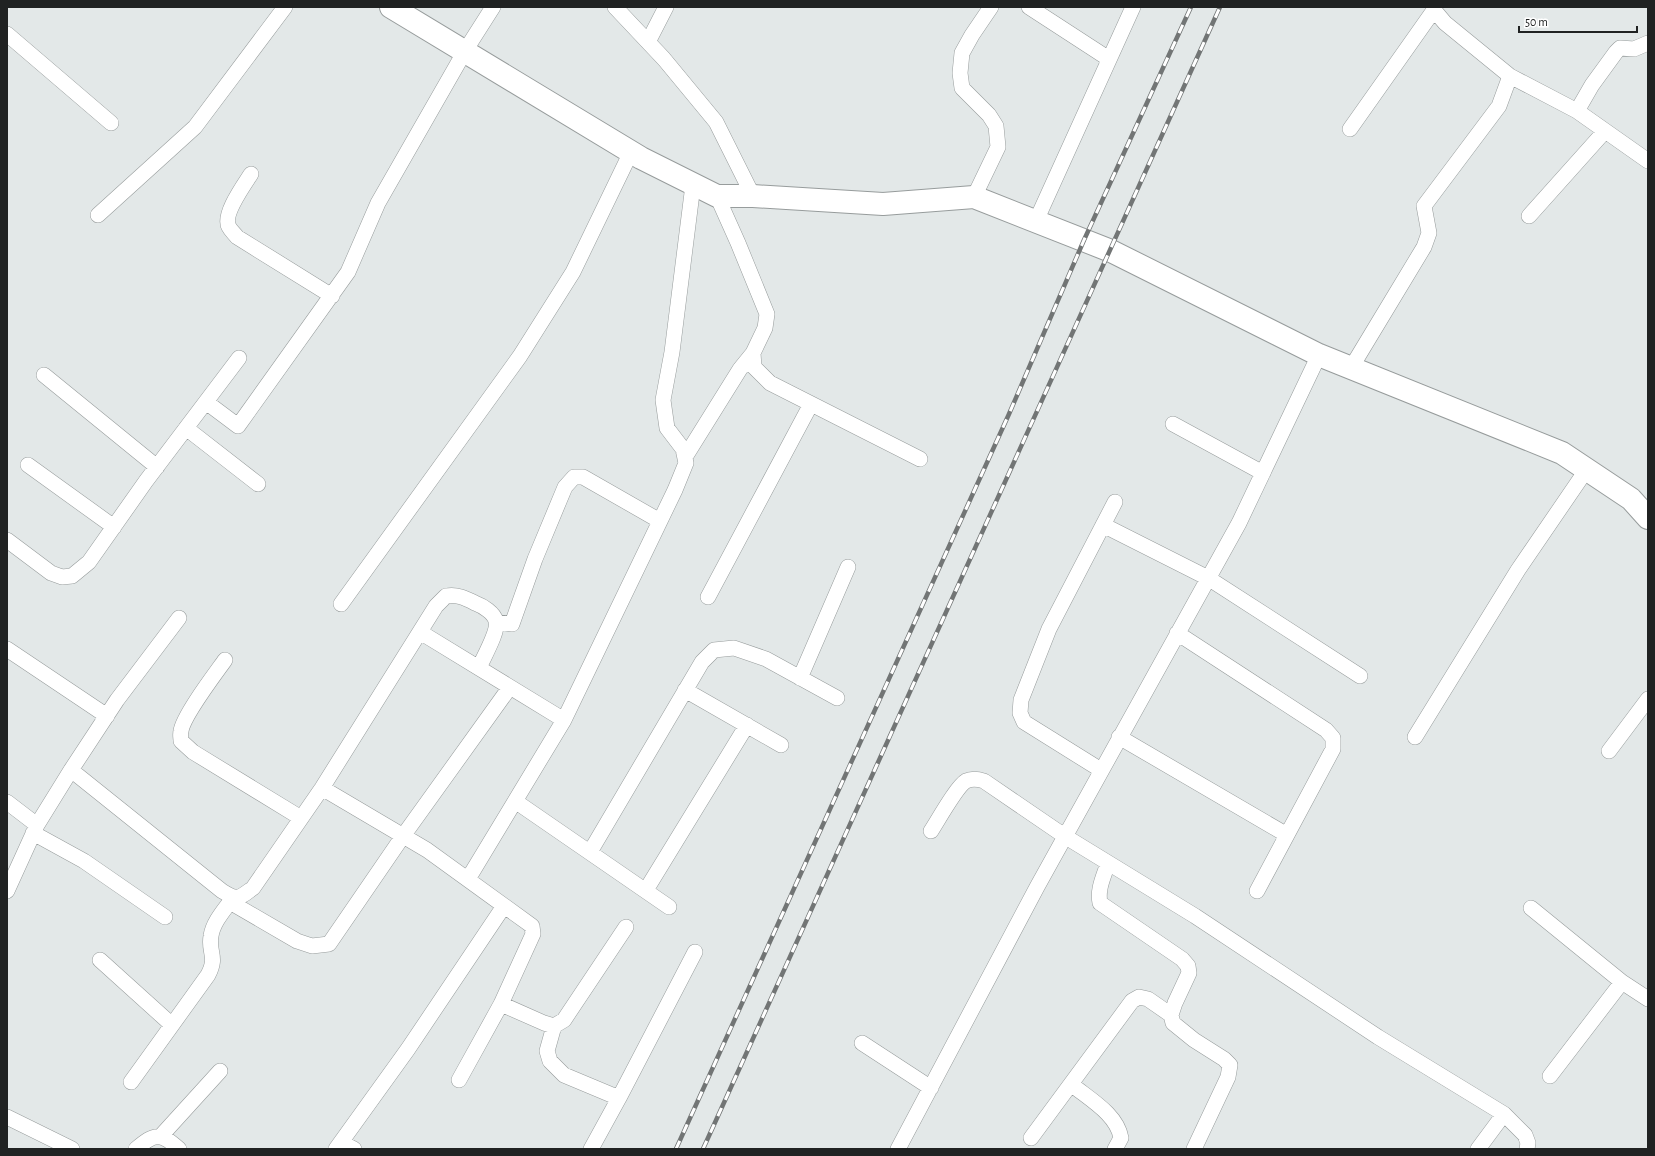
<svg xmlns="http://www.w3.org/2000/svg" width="1655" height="1156" viewBox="0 0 1655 1156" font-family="'Alegreya Sans',sans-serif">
	<rect width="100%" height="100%" fill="#e3e8e8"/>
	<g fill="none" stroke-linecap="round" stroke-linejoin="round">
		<defs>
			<path id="street" d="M615 7 664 59 716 122 753 196
				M1029 7 1109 59
				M7 34 111 123
				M648 42 666 7
				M1510 76 1577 111 1648 161
				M1577 111 1592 85 1616 52 1620 48 1634 49 1648 43
				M1350 129 1434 10
				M251 174C244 185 222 215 229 227 231 231 235 234 237 237L332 296
				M717 196 738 243 767 314 765 328 753 353 754 367 770 383 920 459
				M974 197 998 147 996 126 989 115 962 88 960 73 962 53 972 35 991 7
				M98 215 195 127 285 7
				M1529 216 1605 131
				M1036 221 1133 7
				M1351 368 1424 247 1429 233 1424 206 1499 106 1510 76 1445 23 1434 10 1435 7
				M44 375 157 467
				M206 402 238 426 348 272 378 203 465 51 493 7
				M1173 424 1263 473
				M186 428 258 484
				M687 454 740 369 753 353
				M28 465 114 527
				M1103 525 1208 578 1360 676
				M7 540 51 573 62 577 72 576 89 562 146 481 239 358
				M708 597 811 404
				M341 604 520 356 573 272 631 152
				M496 622 512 624 535 559 565 487 574 477H583L660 521
				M420 632 564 720
				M1177 633 1326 730 1333 738V749L1257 891
				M7 649 107 716
				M225 660C215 674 183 716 181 731 180 734 181 738 181 741L193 752 301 818
				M800 678 848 567
				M685 690 781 745
				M1119 737 1287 835
				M1415 737 1518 570 1587 469
				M1609 751 1648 699
				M71 770 222 891C238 901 239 898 253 888L322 788 436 606 446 596C457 594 465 598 475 603 483 606 494 613 496 621 499 631 483 658 479 668
				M1101 770 1024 722 1020 713 1021 700 1049 629 1115 502
				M322 788 427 850 532 926 533 934 501 1004 459 1080
				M515 801 669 907
				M7 802 37 825
				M931 831C937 822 957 786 966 781 972 778 978 779 984 781L1066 837 1195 916 1378 1037 1504 1114 1525 1135 1528 1143 1527 1149
				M33 833 84 861 165 917
				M590 852 702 662 714 650 734 648 766 659 837 698
				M1108 863C1104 876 1097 889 1100 903L1182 959 1188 966 1189 973 1175 1003 1171 1015 1173 1023 1194 1040 1224 1059 1230 1065 1228 1077 1194 1149
				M468 879 564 720 675 490 686 463 683 449 667 428 663 400 672 352 693 185
				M646 890 747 725
				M7 891 37 825 71 770 117 700 179 618
				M230 902 297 941 312 946 329 944 403 836 510 687
				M1531 908 1622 982 1648 999
				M100 960 172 1025
				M501 1004 544 1023 554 1026 564 1020 626 927
				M554 1026 547 1051 550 1061 564 1075 619 1098
				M862 1043 931 1088
				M1550 1076 1622 982
				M131 1082 208 975C218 956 208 953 211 936 213 922 225 909 233 898
				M1071 1084C1089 1099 1117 1114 1121 1138L1115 1149
				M7 1117 72 1149
				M160 1137 220 1071
				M1031 1138 1132 1001 1139 997 1148 999 1171 1015
				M341 1142 354 1149
				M136 1149C155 1133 160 1132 179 1149
				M336 1149 408 1049 504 906
				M591 1149 619 1098 695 952
				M898 1149 1037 887 1239 523 1319 355
				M1478 1149 1504 1114"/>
			<path id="secondary" d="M391 7 641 158 717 196H753L883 204 974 197 1111 251 1319 355 1562 453 1631 499 1648 518"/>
		</defs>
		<use href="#street" stroke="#979c9c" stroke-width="16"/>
		<use href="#secondary" stroke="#979c9c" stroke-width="24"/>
		<use href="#street" stroke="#fff" stroke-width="15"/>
		<use href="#secondary" stroke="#fff" stroke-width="22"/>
		<defs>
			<path id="rail" d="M676 1149 1009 414 1084 240 1191 7
				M703 1149 1220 7"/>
		</defs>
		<use href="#rail" stroke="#727575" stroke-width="4.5"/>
		<use href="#rail" stroke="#fff" stroke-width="3" stroke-dasharray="9" stroke-linecap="butt"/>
	</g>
	<rect width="1655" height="1156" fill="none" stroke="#202222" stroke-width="16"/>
	<path d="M1519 26v6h118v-6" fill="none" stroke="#202222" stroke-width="2"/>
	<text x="1525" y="26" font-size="12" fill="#202222" stroke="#ffffff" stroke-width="3" paint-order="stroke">50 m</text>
</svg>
